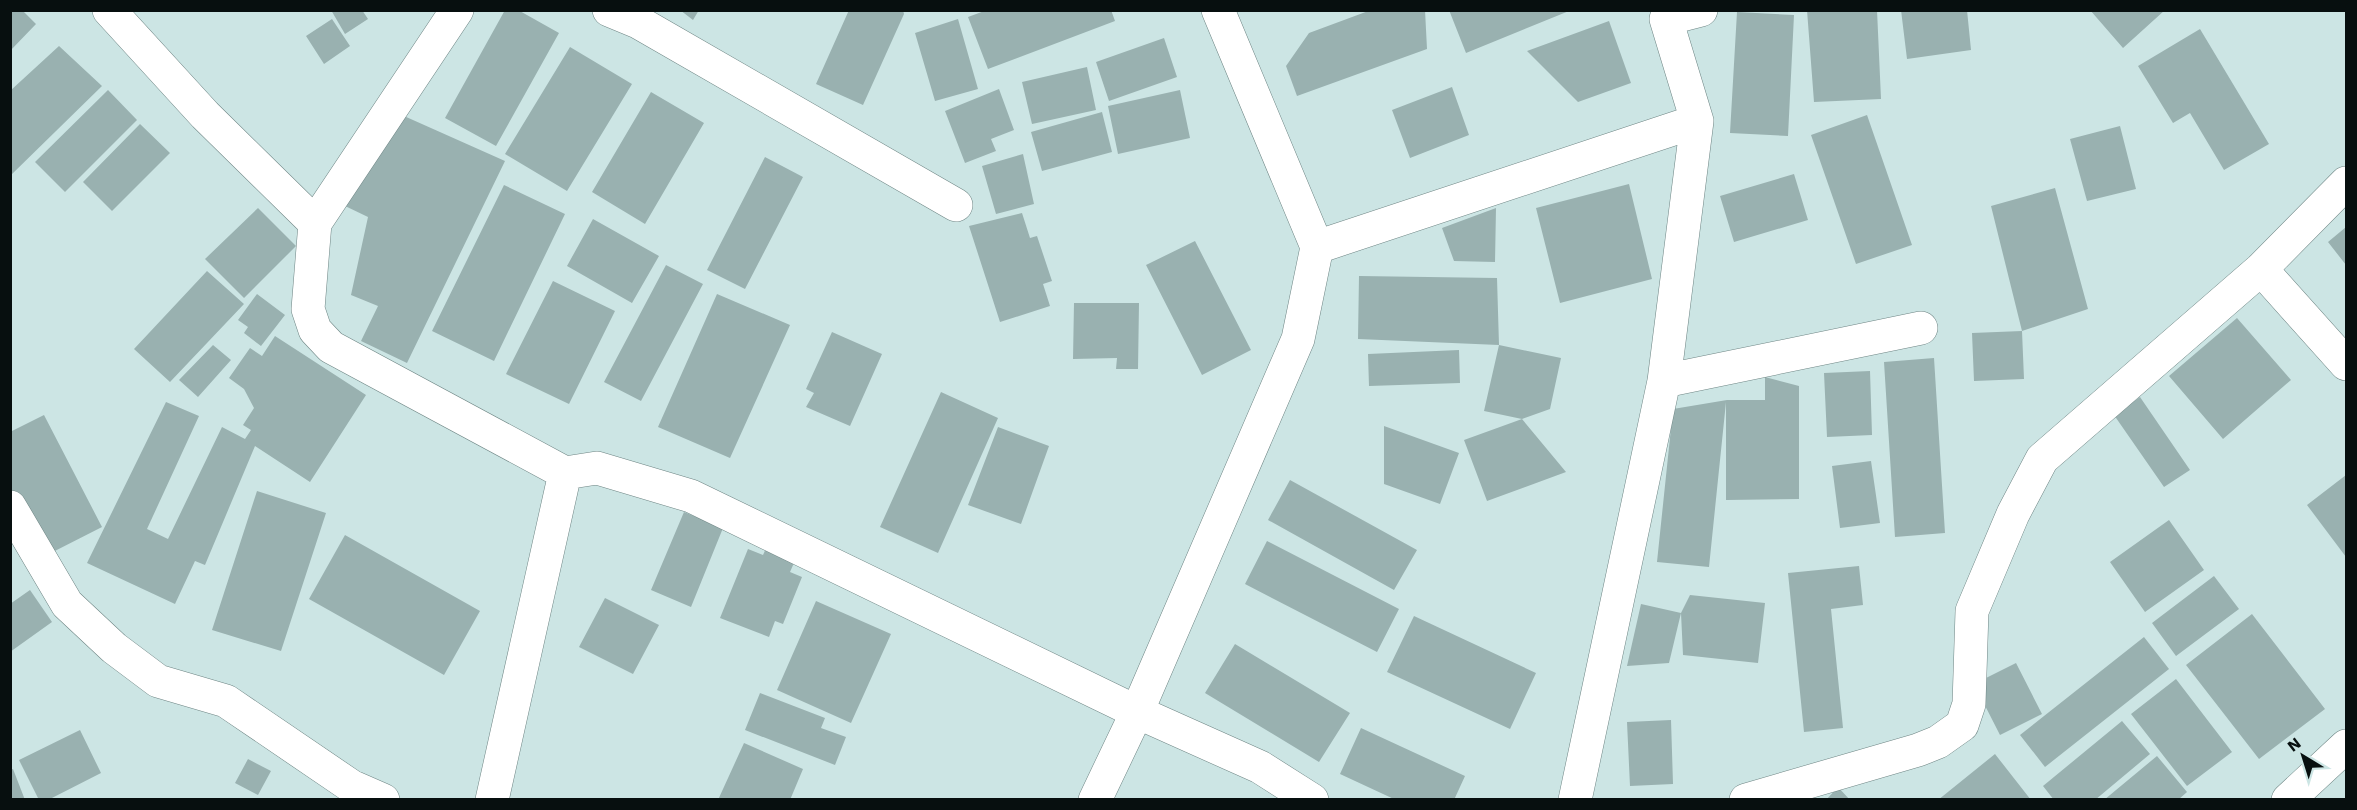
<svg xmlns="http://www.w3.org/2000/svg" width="2357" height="810" viewBox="0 0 2357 810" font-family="'Work Sans',sans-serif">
	<rect width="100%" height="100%" fill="#cce5e4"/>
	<path fill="#99b1b0" d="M10 10H22L36 24 10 51Z
		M331 10H362L368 19 345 34Z
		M505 10H518L559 33 496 146 445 118Z
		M680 10H699L693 20Z
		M849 10H903L904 14 863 105 816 84Z
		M987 10H1111L1115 21 988 69 968 17Z
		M1371 10H1425L1427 49 1297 96 1286 66 1309 33Z
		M1449 10H1569V11L1466 53Z
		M1807 10H1877L1881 99 1814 102Z
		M1901 10H1967L1971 50 1907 59Z
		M2090 10H2165L2123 48Z
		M1737 12 1794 15 1788 136 1730 133Z
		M332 19 350 46 324 64 306 36Z
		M958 19 978 89 935 101 915 33Z
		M1609 21 1631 83 1578 102 1527 51Z
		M2200 29 2269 144 2224 170 2190 113 2173 123 2138 66Z
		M1164 38 1177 77 1109 101 1096 62Z
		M59 46 102 86 10 176V91Z
		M570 47 632 84 567 191 505 154Z
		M1087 67 1096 110 1032 124 1022 82Z
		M1452 87 1469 135 1410 158 1392 110Z
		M999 89 1014 130 991 139 996 151 965 163 945 111Z
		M108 90 137 120 65 192 35 162Z
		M1180 90 1190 138 1118 154 1108 106Z
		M651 92 704 123 645 224 592 192Z
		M395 112 505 161 407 363 361 341 378 306 351 295 368 217 343 205Z
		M1102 112 1112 152 1042 171 1031 132Z
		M1867 115 1912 245 1856 264 1811 135Z
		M140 124 170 153 112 211 83 182Z
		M2120 126 2136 189 2087 201 2070 139Z
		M1023 154 1034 204 996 214 982 166Z
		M765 157 803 177 745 289 707 270Z
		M1794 174 1808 220 1734 242 1720 196Z
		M1629 184 1652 279 1560 303 1536 208Z
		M504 185 565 214 494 361 432 331Z
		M2055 188 2088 309 2022 331 1991 206Z
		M258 208 296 246 244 298 205 259Z
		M1496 208 1495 262 1454 261 1442 228Z
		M1022 213 1030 238 1037 236 1052 281 1043 284 1050 306 1000 322 969 226Z
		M593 219 659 256 632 303 567 266Z
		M2346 227V265L2328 242Z
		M1195 241 1251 350 1202 375 1146 265Z
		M666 265 703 284 641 401 604 382Z
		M207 271 244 304 170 382 134 349Z
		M1359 276 1497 278 1499 345 1358 339Z
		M553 281 615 311 569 404 506 374Z
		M257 294 285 315 261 346 244 333 248 327 238 320Z
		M717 294 790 325 730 458 658 427Z
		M1074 303H1139L1138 369H1116L1117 358 1073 359Z
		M2237 318 2291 380 2223 439 2169 376Z
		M2022 331 2024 379 1974 381 1972 333Z
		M832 332 882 354 850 426 806 407 814 393 806 389Z
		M275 336 366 395 310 482 255 446 205 565 195 561 175 604 87 563 166 402 199 416 147 529 168 539 222 427 245 439 251 430 243 425 254 408 244 389 229 378 250 348 262 356Z
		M213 345 231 360 198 397 179 380Z
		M1499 345 1561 358 1550 409 1522 419 1566 472 1487 501 1464 440 1522 419 1484 411Z
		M1459 350 1460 383 1369 386 1368 354Z
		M1934 358 1945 533 1895 537 1884 362Z
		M1870 371 1872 435 1827 437 1824 373Z
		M1765 377 1799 386V499L1726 500V402L1709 567 1657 562 1673 409 1727 400H1765Z
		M941 392 998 418 938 553 880 527Z
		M2140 397 2190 470 2164 487 2114 415Z
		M44 415 102 527 43 557 10 494V432Z
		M1384 426 1459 453 1440 504 1384 484Z
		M998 427 1049 446 1021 524 968 505Z
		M1871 461 1880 523 1840 528 1832 466Z
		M2346 475V557L2307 505Z
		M1290 480 1417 550 1394 590 1268 520Z
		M257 491 326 513 281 651 212 630Z
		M684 512 723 528 691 607 651 590Z
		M2169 520 2204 570 2145 612 2110 562Z
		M345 535 480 611 444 675 309 599Z
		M1267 541 1399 609 1377 652 1245 584Z
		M768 544 797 556 790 572 802 577 783 624 775 621 769 637 720 618 748 549 763 555Z
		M1859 566 1863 605 1831 609 1843 728 1804 732 1788 573Z
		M2214 576 2239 609 2176 656 2152 623Z
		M30 590 52 622 10 652V604Z
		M1690 595 1765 603 1758 663 1683 655 1681 613Z
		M605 598 659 625 633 674 579 647Z
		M816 601 891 634 851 723 777 690Z
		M1641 604 1681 613 1669 663 1627 666Z
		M2252 614 2325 709 2259 759 2186 665Z
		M1414 616 1536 673 1510 729 1387 672Z
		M2144 637 2169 669 2045 767 2020 735Z
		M1235 644 1350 713 1319 762 1205 693Z
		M2016 663 2042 714 2000 735 1974 684Z
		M2176 679 2232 752 2187 786 2131 714Z
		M760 693 825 718 821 728 846 737 835 765 745 730Z
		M1671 720 1673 784 1630 786 1627 722Z
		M2122 721 2150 754 2095 800H2054L2043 786Z
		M1361 728 1465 776 1454 800H1396L1340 774Z
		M80 730 101 773 48 800H39L19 760Z
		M744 743 803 769 790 800H718Z
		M1995 754 2031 800H1938Z
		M2157 756 2187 792 2178 800H2104Z
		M248 759 271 771 258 795 235 783Z
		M13 769 25 800H10V770Z
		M1838 787 1850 800H1826Z"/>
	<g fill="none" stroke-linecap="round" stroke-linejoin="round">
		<defs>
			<path id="minor" d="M109 10 205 115 315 223
				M457 10 315 223 308 309 315 330 331 347 565 473 597 468 691 496 1137 712 1260 767 1312 800
				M609 10 638 22 956 205
				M1697 121 1666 19 1701 10
				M1317 247 1697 121 1664 381 1575 800
				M2261 269 2346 364
				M1664 381 1921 328
				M10 507 67 604 114 648 158 681 226 701 351 786 383 800
				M492 800 565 473
				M1095 800 1137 712 1298 339 1317 247 1218 10
				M1746 800 1918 750 1938 742 1962 725 1969 704 1972 611 2013 514 2042 459 2261 269 2346 183
				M2288 800 2346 746"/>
		</defs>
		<use href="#minor" stroke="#6e8584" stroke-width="34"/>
		<use href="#minor" stroke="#fff" stroke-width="33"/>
	</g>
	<rect width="2357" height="810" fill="none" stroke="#070f0f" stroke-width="24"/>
	<g transform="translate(2303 756) rotate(322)" stroke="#cce5e4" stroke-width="4.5" paint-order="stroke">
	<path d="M0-4.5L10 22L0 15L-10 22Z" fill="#070f0f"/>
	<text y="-9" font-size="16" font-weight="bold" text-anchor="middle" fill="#070f0f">N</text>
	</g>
</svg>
